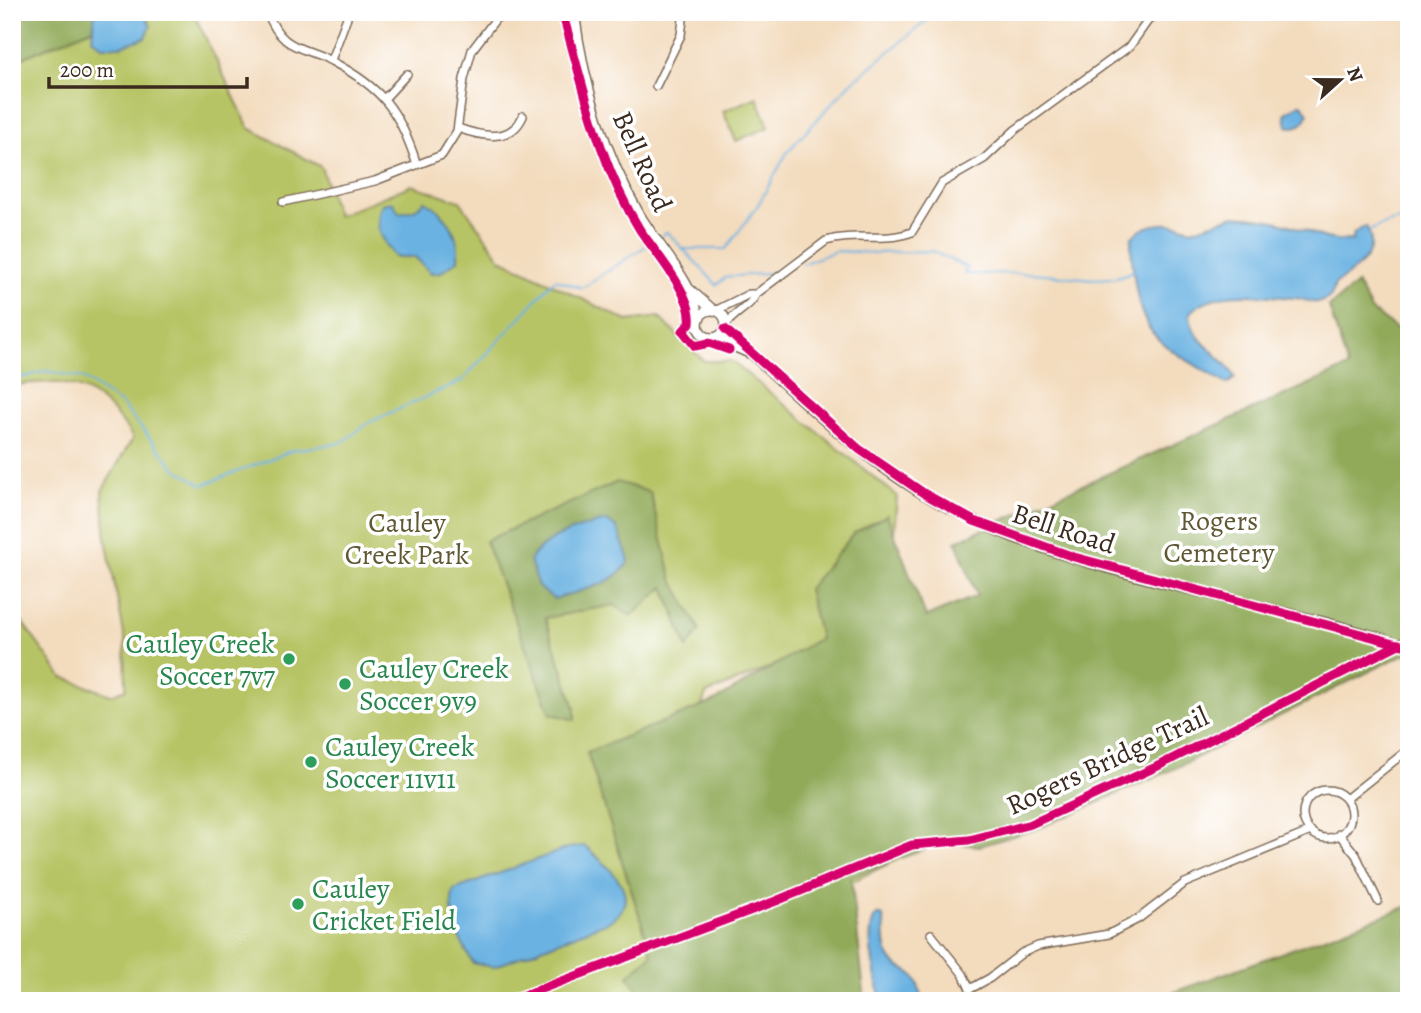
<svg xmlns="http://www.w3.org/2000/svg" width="1421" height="1013" viewBox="0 0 1421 1013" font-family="Alegreya,serif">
	<rect width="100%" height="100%" fill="#fff"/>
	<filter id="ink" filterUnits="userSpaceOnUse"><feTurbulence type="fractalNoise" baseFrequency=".0143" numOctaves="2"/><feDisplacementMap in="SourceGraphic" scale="14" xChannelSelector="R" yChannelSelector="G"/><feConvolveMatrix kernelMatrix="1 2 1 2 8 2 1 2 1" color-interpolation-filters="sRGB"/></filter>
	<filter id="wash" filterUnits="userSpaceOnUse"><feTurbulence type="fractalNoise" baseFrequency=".00686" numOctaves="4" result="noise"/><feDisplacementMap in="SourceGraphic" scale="28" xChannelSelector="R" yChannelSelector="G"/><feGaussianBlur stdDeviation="1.57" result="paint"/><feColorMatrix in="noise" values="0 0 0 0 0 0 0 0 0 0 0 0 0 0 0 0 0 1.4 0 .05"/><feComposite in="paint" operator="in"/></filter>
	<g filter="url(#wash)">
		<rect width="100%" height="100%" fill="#f3dbbd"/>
		<path fill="#b7c465" stroke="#797742" stroke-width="2" d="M77 12H193L249 128 321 167 337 216 412 185 460 201 501 259 627 321 659 317 704 361H731L897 496 887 619 706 694 689 741 1404 654 1171 770 1062 818 980 846 935 841 841 887 857 1001H12V608L62 677 111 695 126 689 125 639 106 539 102 491 133 438C101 388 71 375 12 386V36Z
			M757 97 769 127 736 141 723 111Z"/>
		<path fill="#91aa5a" stroke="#666a3c" stroke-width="2" d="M12 12H133L12 62Z
			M1357 284 1371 310 1409 338V656L1404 654 1171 770 1039 828 980 846 946 841 851 877 865 1001H645L628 976 652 955 587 752 713 702 820 638 808 589 855 532 887 515 926 617 977 596 956 541 1348 367 1329 307Z
			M617 482 650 492 672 579 700 630 687 648 664 587 631 616 614 605 545 618 575 708V720L551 714 485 541Z
			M1409 906V1001H1150Z"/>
		<path fill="#6bb2e2" stroke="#536e80" stroke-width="2" d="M95 12H143L151 26 145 38 121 46H102L92 38Z
			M1299 104H1302L1308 114C1305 124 1297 129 1287 126L1285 114Z
			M425 201C447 213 460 234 458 260L441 272 431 273 415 257H395C381 238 373 226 382 204L393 202 399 213 414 210Z
			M1234 216C1253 217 1271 219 1289 225 1311 232 1329 243 1353 240L1354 233 1366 226C1382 254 1355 270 1335 284 1333 292 1332 298 1323 301 1314 305 1305 299 1296 298 1265 296 1212 287 1190 313 1190 343 1224 354 1235 378L1227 384C1151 338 1139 342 1131 247L1132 237C1146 222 1173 220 1191 230Z
			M607 521 618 529 629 561C616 586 579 590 554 599L538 587 530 560C546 536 580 527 607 521Z
			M585 846C606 865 647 896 610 921L494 967 473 963C460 941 446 916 454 890L568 848Z
			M877 915H882C887 927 882 941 888 954 901 980 915 957 922 1001H881C877 980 862 929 877 915Z"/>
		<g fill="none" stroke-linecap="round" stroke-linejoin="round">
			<path stroke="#6bb2e2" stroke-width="2" d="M1369 231 1387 223 1409 218
				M660 237 667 232 717 285 726 277 780 272
				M684 249H726L758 205 788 151 851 83 937 12
				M802 264 836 251 875 253 932 251 967 268 964 274C985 274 1005 273 1025 273 1058 272 1102 288 1133 271
				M12 380 47 371 83 378 121 404 176 469 203 485 293 450 341 443 370 422 462 381 555 279 582 288 652 242"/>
		</g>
	</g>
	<g filter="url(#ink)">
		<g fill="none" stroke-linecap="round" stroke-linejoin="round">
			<defs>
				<path id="minor" d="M267 12C283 52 301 45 333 62 382 88 399 110 416 162
					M331 60 349 12
					M656 86 681 35 684 12
					M385 98 407 74
					M458 128C480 136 511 144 523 116
					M283 202 375 181 442 155 457 131 464 79 472 50 501 12
					M717 310 749 294H756
					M726 325C734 312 751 307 756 294L826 241C854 232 884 243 912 232L942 183 984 159 1015 130 1130 46 1154 12
					M1399 644 1409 637
					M1303 814a24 24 0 1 1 48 0a24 24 0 1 1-48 0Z
					M1346 799 1409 749
					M1339 834 1356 855 1378 901
					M931 934 963 974 970 989 990 978 1022 953 1038 946 1109 934 1138 919 1185 883 1311 831"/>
				<path id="tertiary" d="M574 12C583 82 604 153 639 214 656 244 697 286 698 320
					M689 289 713 310
					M698 324a14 14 0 1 1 28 0a14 14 0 1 1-28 0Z
					M725 329C788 387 851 451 925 495 1067 578 1253 595 1409 647
					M715 338 749 353"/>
			</defs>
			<use href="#minor" stroke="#7b6856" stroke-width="10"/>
			<use href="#tertiary" stroke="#7b6856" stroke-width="12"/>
			<use href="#minor" stroke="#fff" stroke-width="7"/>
			<use href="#tertiary" stroke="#fff" stroke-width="9"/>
			<defs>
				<path id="cycleway" d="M562 12C584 87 598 162 640 230 655 252 694 296 690 323L683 331 695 346 709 343 729 350
					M725 329 859 449 925 494 974 521 1074 557 1402 645
					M509 1001 776 901 912 845 969 840 1031 824 1156 767 1399 644"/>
			</defs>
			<use href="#cycleway" stroke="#fff" stroke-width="13"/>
			<use href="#cycleway" stroke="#d6006c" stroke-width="9"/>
		</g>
	</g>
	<g fill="#2e9e5b" stroke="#fff" stroke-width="2.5">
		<circle cx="289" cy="659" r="7"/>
		<circle cx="345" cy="684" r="7"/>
		<circle cx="311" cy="762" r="7"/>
		<circle cx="298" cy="904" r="7"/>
	</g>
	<g text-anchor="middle" stroke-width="7" stroke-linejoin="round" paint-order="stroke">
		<g font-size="28" fill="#3b2a1e" stroke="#fff">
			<text transform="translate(643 161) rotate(66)" y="10">Bell Road</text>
			<text transform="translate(1064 528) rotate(18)" y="10">Bell Road</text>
			<text transform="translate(1107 760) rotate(-25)" y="10">Rogers Bridge Trail</text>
		</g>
		<g font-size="28" fill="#605833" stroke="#fff">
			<text x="1219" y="530">Rogers<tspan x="1219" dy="32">Cemetery</tspan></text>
			<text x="407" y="532">Cauley<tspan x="407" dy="32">Creek Park</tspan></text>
		</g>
		<g font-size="28" fill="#27864d" stroke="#fff" text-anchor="start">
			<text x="275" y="653" text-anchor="end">Cauley Creek<tspan x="275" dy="32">Soccer 7v7</tspan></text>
			<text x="359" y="678">Cauley Creek<tspan x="359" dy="32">Soccer 9v9</tspan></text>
			<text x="325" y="756">Cauley Creek<tspan x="325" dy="32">Soccer 11v11</tspan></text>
			<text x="312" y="898">Cauley<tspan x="312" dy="32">Cricket Field</tspan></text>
		</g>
	</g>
	<rect width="1421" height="1013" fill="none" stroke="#fff" stroke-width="42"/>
	<g transform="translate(1340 80) rotate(69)" stroke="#ffffff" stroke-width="5" paint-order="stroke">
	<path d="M0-5L12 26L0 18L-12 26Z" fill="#3b2a1e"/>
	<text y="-10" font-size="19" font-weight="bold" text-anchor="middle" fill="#3b2a1e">N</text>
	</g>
	<path d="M49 77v10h198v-10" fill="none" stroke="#3b2a1e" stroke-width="3.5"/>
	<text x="60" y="77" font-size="21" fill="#3b2a1e" stroke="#ffffff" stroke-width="5" paint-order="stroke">200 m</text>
</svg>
